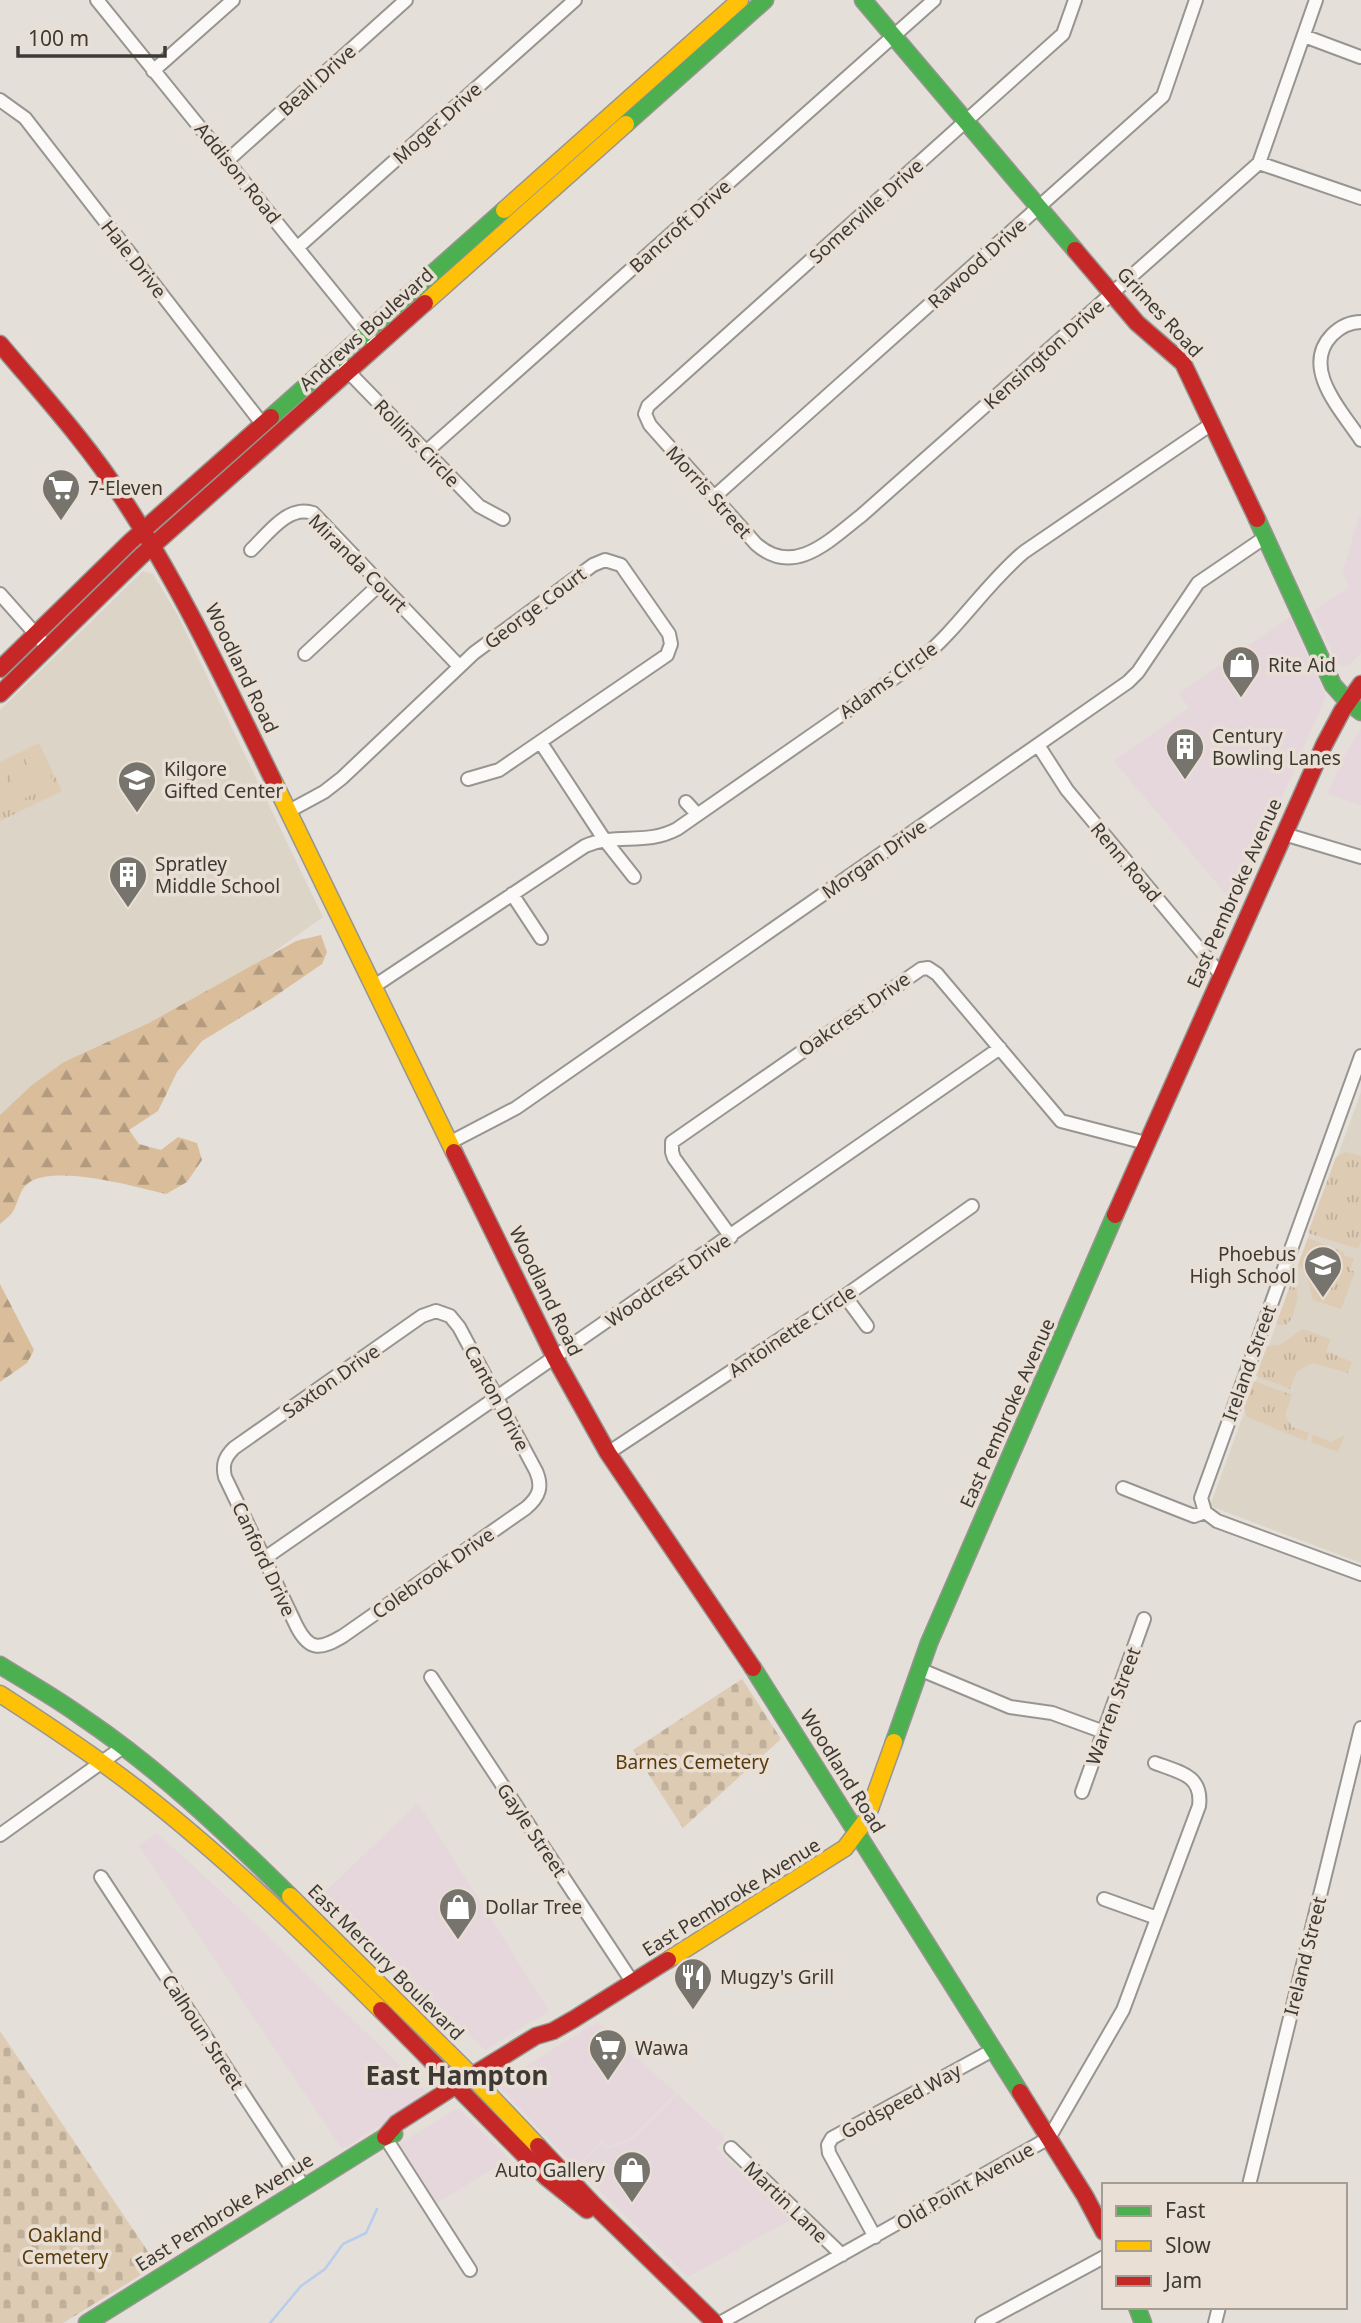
<svg xmlns="http://www.w3.org/2000/svg" width="1361" height="2323" viewBox="0 0 1361 2323" font-family="'Noto Sans',sans-serif">
	<defs>
		<pattern id="grass-tufts" width="24" height="20" patternUnits="userSpaceOnUse" patternTransform="scale(1.75)"><rect width="24" height="20" fill="#decbb3"/><path d="M3 7l-1-3M5 7V3M7 7l1-3M15 17l-1-3M17 17v-4M19 17l1-3" fill="none" stroke="#bfaf9b"/></pattern>
		<pattern id="forest-firs" width="22" height="20" patternUnits="userSpaceOnUse" patternTransform="scale(1.75)"><rect width="22" height="20" fill="#dabe9b"/><path d="M5 1l3.5 6h-7zM16 11l3.5 6h-7z" fill="#b29b7f"/></pattern>
		<pattern id="cemetery-stones" width="16" height="16" patternUnits="userSpaceOnUse" patternTransform="scale(1.75)"><rect width="16" height="16" fill="#decbb3"/><path d="M2 7V4a2 2 0 0 1 4 0v3zM10 15v-3a2 2 0 0 1 4 0v3z" fill="#bfaf9b"/></pattern>
	</defs>
	<rect width="100%" height="100%" fill="#e4dfd9"/>
	<path fill="#e5d7dc" d="M1359 516 1361 517V653L1350 664 1342 666 1337 662 1313 611 1349 587 1343 572Z
		M1290 617 1326 696 1235 905 1114 761 1189 708 1179 693Z
		M1361 729V805L1328 794 1340 763Z
		M418 1803 549 2011 485 2050 325 1892Z
		M157 1833 228 1898 430 2095 342 2149 139 1846Z
		M597 2022 676 2093 630 2139 608 2147 602 2141 576 2167 502 2090 503 2080Z
		M677 2094 725 2138 716 2149 792 2219 688 2277 577 2168 602 2143 608 2149 631 2140Z
		M458 2108 509 2159 437 2203 399 2144Z"/>
	<path fill="#dcd4c7" d="M143 571 153 574 178 616 323 917 0 1146V710Z
		M1361 1092V1563L1210 1506Z"/>
	<path fill="url(#grass-tufts)" d="M39 743 62 791 0 821V762Z
		M1346 1152 1361 1156V1242L1358 1249 1308 1233 1336 1157Z
		M1308 1238 1344 1252V1255L1354 1259 1350 1270 1355 1272 1341 1309 1313 1300 1306 1272 1298 1265Z
		M1290 1286 1297 1289C1299 1297 1294 1318 1288 1323 1284 1326 1280 1325 1276 1324Z
		M1303 1329 1331 1339 1326 1351 1352 1362 1348 1373 1313 1363 1297 1371 1290 1389 1256 1376 1267 1346 1279 1345Z
		M1254 1381 1292 1395 1285 1414 1292 1427 1309 1433 1306 1441 1247 1417 1244 1408Z"/>
	<path fill="url(#forest-firs)" d="M321 935 327 952 322 964 271 999 202 1041 177 1072 158 1111 129 1130 139 1144 161 1150 178 1137 197 1143 202 1160 187 1182 166 1194C135 1187 53 1163 27 1184 19 1191 18 1204 12 1213 9 1217 4 1220 0 1224V1115L32 1085 64 1062 149 1023 296 941Z
		M0 1284 34 1350 27 1363 0 1382Z"/>
	<path fill="url(#cemetery-stones)" d="M742 1679 781 1739 683 1828 633 1750Z
		M0 2031 157 2265 63 2323H0Z"/>
	<path fill="#decbb3" d="M40 753 55 785 40 792 25 760Z
		M21 762 36 793 21 800 6 769Z
		M3 771 18 802 3 809 0 802V772Z
		M1313 1435 1331 1442 1345 1435 1338 1452 1311 1442Z"/>
	<g fill="none" stroke-linecap="round" stroke-linejoin="round">
		<path stroke="#b7cdec" stroke-width="2.5" d="M270 2323 301 2286 325 2269 343 2244 366 2233 377 2209"/>
		<defs>
			<path id="street" d="M97 0 370 338
				M1075 0 1063 34 648 406 645 414 650 425 756 544C794 578 830 540 862 515L1259 163 1316 0
				M1304 36 1360 57
				M153 71 233 0
				M0 100 25 118 263 425
				M228 160 406 0
				M1259 163 1361 198
				M298 247 575 0
				M1361 322C1349 322 1340 327 1332 335 1300 368 1342 411 1361 440
				M336 359 479 506 503 519
				M427 451 934 0
				M714 497 1163 96 1196 0
				M251 550C267 535 288 504 313 513L459 666
				M0 594 47 647
				M305 654 380 584
				M541 743 604 839 634 877
				M1038 745 1067 790 1221 975
				M686 802 697 814
				M289 811 324 792 342 778 474 653 593 565 605 560 621 565 669 634 671 644 667 655 499 770 468 779
				M1284 834 1361 857
				M512 894 541 938
				M373 987 585 846C616 832 645 846 677 829L920 660C959 628 985 585 1024 552L1213 423
				M1361 1056 1201 1498 1205 1512 1217 1521 1361 1574
				M449 1143 516 1108 1128 682 1138 672 1198 583 1264 538
				M731 1237 674 1158 672 1152V1142L921 969 928 968 937 974 1061 1121 1146 1143
				M845 1296 867 1326
				M436 1311 450 1316 459 1327 536 1471C543 1487 539 1497 526 1508L343 1636C321 1649 310 1652 297 1627L225 1477C222 1464 225 1457 234 1448L422 1316Z
				M608 1453 845 1296 972 1206
				M1123 1488 1194 1516 1205 1512
				M265 1558 1000 1048
				M919 1669 1010 1707 1052 1713 1104 1732
				M431 1677 633 1983
				M1082 1792 1144 1619
				M0 1835 123 1747
				M101 1877 304 2187
				M1104 1899 1157 1918
				M385 2137 470 2270
				M731 2148 842 2255
				M1249 2185 1361 1728
				M875 2237 829 2153 828 2145 832 2138 993 2050
				M720 2323 1049 2138 1123 2010 1199 1806C1203 1775 1179 1772 1155 1763
				M982 2323 1104 2257
				M1215 2323 1219 2307"/>
			<path id="fast" d="M863 0 1075 250
				M626 124 765 0
				M271 417 504 210
				M1257 519 1333 685 1348 702 1361 712
				M0 1665C27 1682 56 1698 82 1717 158 1768 225 1832 290 1896
				M753 1668 1020 2092
				M894 1742 929 1643 1115 1215
				M1137 2307 1143 2323
				M87 2323 385 2137 394 2134"/>
			<path id="slow" d="M504 210 740 0
				M425 303 626 124
				M274 782 454 1152
				M0 1694C48 1725 95 1756 140 1791 226 1858 304 1934 381 2010
				M290 1896 464 2068 538 2146
				M668 1960 845 1848 866 1820 894 1742"/>
			<path id="jam" d="M1075 250 1137 323 1183 363 1257 519
				M0 344C42 394 88 444 123 499 182 589 227 686 274 782
				M0 669 131 541 271 417
				M0 694 140 557 425 303
				M454 1152 555 1358 608 1453 753 1668
				M1115 1215 1324 745 1342 711 1361 684
				M381 2010 546 2177 587 2210
				M1020 2092 1085 2196 1104 2232
				M385 2137 397 2123 455 2086 536 2036 553 2031 574 2019 668 1960
				M538 2146 593 2204 715 2323"/>
		</defs>
		<use href="#street" stroke="#989590" stroke-width="16"/>
		<use href="#fast" stroke="#989590" stroke-width="19"/>
		<use href="#slow" stroke="#989590" stroke-width="19"/>
		<use href="#jam" stroke="#989590" stroke-width="19"/>
		<use href="#street" stroke="#fbfaf9" stroke-width="12"/>
		<use href="#fast" stroke="#4caf50" stroke-width="16"/>
		<use href="#slow" stroke="#ffc107" stroke-width="16"/>
		<use href="#jam" stroke="#c62828" stroke-width="16"/>
	</g>
	<defs>
		<symbol id="supermarket-pin" viewBox="-11 -11 22 30"><path d="M0 17L-7.5 6A9.5 9.5 0 1 1 7.5 6Z" fill="#77746e" stroke="#e9dfd4"/><path d="M-6-5.5h2.5l.6 2H6L4.5 2H-2.5L-4.4-4H-6ZM-1.5 3.2a1.3 1.3 0 1 0 .1 0ZM3 3.2a1.3 1.3 0 1 0 .1 0Z" fill="#fff"/></symbol>
		<symbol id="shop-pin" viewBox="-11 -11 22 30"><path d="M0 17L-7.5 6A9.5 9.5 0 1 1 7.5 6Z" fill="#77746e" stroke="#e9dfd4"/><path d="M-5-2.5h2.3a2.7 3.5 0 0 1 5.4 0H5L5.5 6h-11ZM-1.5-2.5h3a1.5 2.3 0 0 0-3 0Z" fill="#fff"/></symbol>
		<symbol id="building-pin" viewBox="-11 -11 22 30"><path d="M0 17L-7.5 6A9.5 9.5 0 1 1 7.5 6Z" fill="#77746e" stroke="#e9dfd4"/><path d="M-4-6H4V6H1V3H-1V6H-4ZM-2.5-4.3h1.7v1.8h-1.7ZM.8-4.3h1.7v1.8H.8ZM-2.5-1h1.7V.8h-1.7ZM.8-1h1.7V.8H.8Z" fill="#fff"/></symbol>
		<symbol id="school-pin" viewBox="-11 -11 22 30"><path d="M0 17L-7.5 6A9.5 9.5 0 1 1 7.5 6Z" fill="#77746e" stroke="#e9dfd4"/><path d="M0-5L7-2L0 1L-7-2ZM-4 1L0 2.5L4 1V4Q0 6-4 4Z" fill="#fff"/></symbol>
		<symbol id="restaurant-pin" viewBox="-11 -11 22 30"><path d="M0 17L-7.5 6A9.5 9.5 0 1 1 7.5 6Z" fill="#77746e" stroke="#e9dfd4"/><path d="M-5-6h1v4h1v-4h1v4h1v-4h1v5L-1.5 .5V6h-2V.5L-5-1ZM5-6V6H3V1.5H1.5Q1.5-4 5-6Z" fill="#fff"/></symbol>
	</defs>
	<g fill-rule="evenodd">
		<use href="#supermarket-pin" x="39" y="466" width="44" height="60"/>
		<use href="#shop-pin" x="1219" y="643" width="44" height="60"/>
		<use href="#building-pin" x="1163" y="725" width="44" height="60"/>
		<use href="#school-pin" x="115" y="758" width="44" height="60"/>
		<use href="#building-pin" x="106" y="853" width="44" height="60"/>
		<use href="#school-pin" x="1301" y="1243" width="44" height="60"/>
		<use href="#shop-pin" x="436" y="1885" width="44" height="60"/>
		<use href="#restaurant-pin" x="671" y="1955" width="44" height="60"/>
		<use href="#supermarket-pin" x="586" y="2026" width="44" height="60"/>
		<use href="#shop-pin" x="610" y="2148" width="44" height="60"/>
	</g>
	<g text-anchor="middle" stroke-width="7" stroke-linejoin="round" paint-order="stroke">
		<g font-size="19" fill="#3d3a35" stroke="#e9dfd4">
			<text transform="translate(317 80) rotate(-42)" y="7">Beall Drive</text>
			<text transform="translate(437 123) rotate(-42)" y="7">Moger Drive</text>
			<text transform="translate(238 173) rotate(51)" y="7">Addison Road</text>
			<text transform="translate(866 211) rotate(-42)" y="7">Somerville Drive</text>
			<text transform="translate(680 226) rotate(-42)" y="7">Bancroft Drive</text>
			<text transform="translate(134 259) rotate(52)" y="7">Hale Drive</text>
			<text transform="translate(977 263) rotate(-42)" y="7">Rawood Drive</text>
			<text transform="translate(1160 312) rotate(47)" y="7">Grimes Road</text>
			<text transform="translate(366 329) rotate(-42)" y="7">Andrews Boulevard</text>
			<text transform="translate(1044 354) rotate(-42)" y="7">Kensington Drive</text>
			<text transform="translate(417 443) rotate(46)" y="7">Rollins Circle</text>
			<text transform="translate(709 492) rotate(48)" y="7">Morris Street</text>
			<text transform="translate(358 563) rotate(45)" y="7">Miranda Court</text>
			<text transform="translate(535 608) rotate(-37)" y="7">George Court</text>
			<text transform="translate(242 668) rotate(64)" y="7">Woodland Road</text>
			<text transform="translate(888 680) rotate(-36)" y="7">Adams Circle</text>
			<text transform="translate(874 859) rotate(-35)" y="7">Morgan Drive</text>
			<text transform="translate(1126 862) rotate(50)" y="7">Renn Road</text>
			<text transform="translate(1234 893) rotate(-66)" y="7">East Pembroke Avenue</text>
			<text transform="translate(854 1014) rotate(-35)" y="7">Oakcrest Drive</text>
			<text transform="translate(668 1280) rotate(-35)" y="7">Woodcrest Drive</text>
			<text transform="translate(546 1291) rotate(64)" y="7">Woodland Road</text>
			<text transform="translate(792 1331) rotate(-34)" y="7">Antoinette Circle</text>
			<text transform="translate(1249 1363) rotate(-70)" y="7">Ireland Street</text>
			<text transform="translate(331 1381) rotate(-35)" y="7">Saxton Drive</text>
			<text transform="translate(497 1398) rotate(62)" y="7">Canton Drive</text>
			<text transform="translate(1007 1413) rotate(-66)" y="7">East Pembroke Avenue</text>
			<text transform="translate(264 1559) rotate(65)" y="7">Canford Drive</text>
			<text transform="translate(433 1573) rotate(-35)" y="7">Colebrook Drive</text>
			<text transform="translate(1113 1706) rotate(-70)" y="7">Warren Street</text>
			<text transform="translate(843 1771) rotate(58)" y="7">Woodland Road</text>
			<text transform="translate(532 1830) rotate(56)" y="7">Gayle Street</text>
			<text transform="translate(731 1897) rotate(-32)" y="7">East Pembroke Avenue</text>
			<text transform="translate(1305 1956) rotate(-76)" y="7">Ireland Street</text>
			<text transform="translate(386 1962) rotate(45)" y="7">East Mercury Boulevard</text>
			<text transform="translate(203 2032) rotate(57)" y="7">Calhoun Street</text>
			<text transform="translate(901 2101) rotate(-29)" y="7">Godspeed Way</text>
			<text transform="translate(965 2186) rotate(-30)" y="7">Old Point Avenue</text>
			<text transform="translate(786 2202) rotate(44)" y="7">Martin Lane</text>
			<text transform="translate(224 2212) rotate(-32)" y="7">East Pembroke Avenue</text>
		</g>
		<g font-size="19" fill="#3d3a35" stroke="#e9dfd4" text-anchor="start">
			<text x="88" y="495">7-Eleven</text>
			<text x="1268" y="672">Rite Aid</text>
			<text x="1212" y="743">Century<tspan x="1212" dy="22">Bowling Lanes</tspan></text>
			<text x="164" y="776">Kilgore<tspan x="164" dy="22">Gifted Center</tspan></text>
			<text x="155" y="871">Spratley<tspan x="155" dy="22">Middle School</tspan></text>
			<text x="1296" y="1261" text-anchor="end">Phoebus<tspan x="1296" dy="22">High School</tspan></text>
			<text x="485" y="1914">Dollar Tree</text>
			<text x="720" y="1984">Mugzy's Grill</text>
			<text x="635" y="2055">Wawa</text>
			<text x="605" y="2177" text-anchor="end">Auto Gallery</text>
		</g>
		<g font-size="19" fill="#593a0a" stroke="#e9dfd4">
			<text x="692" y="1769">Barnes Cemetery</text>
			<text x="65" y="2242">Oakland<tspan x="65" dy="22">Cemetery</tspan></text>
		</g>
		<g font-size="26" font-weight="bold" fill="#3d3a35" stroke="#e9dfd4">
			<text x="457" y="2085">East Hampton</text>
		</g>
	</g>
	<rect x="1102" y="2183" width="245" height="126" fill="#e9dfd4" stroke="#a49d94" stroke-width="2"/>
	<rect x="1116" y="2206" width="35" height="10" fill="#4caf50" stroke="#a49d94" stroke-width="2"/>
	<text x="1165" y="2218" font-size="21" fill="#3d3a35">Fast</text>
	<rect x="1116" y="2241" width="35" height="10" fill="#ffc107" stroke="#a49d94" stroke-width="2"/>
	<text x="1165" y="2253" font-size="21" fill="#3d3a35">Slow</text>
	<rect x="1116" y="2276" width="35" height="10" fill="#c62828" stroke="#a49d94" stroke-width="2"/>
	<text x="1165" y="2288" font-size="21" fill="#3d3a35">Jam</text>
	<path d="M18 46v10h147v-10" fill="none" stroke="#3d3a35" stroke-width="3.5"/>
	<text x="28" y="46" font-size="21" fill="#3d3a35" stroke="#e9dfd4" stroke-width="5" paint-order="stroke">100 m</text>
</svg>
